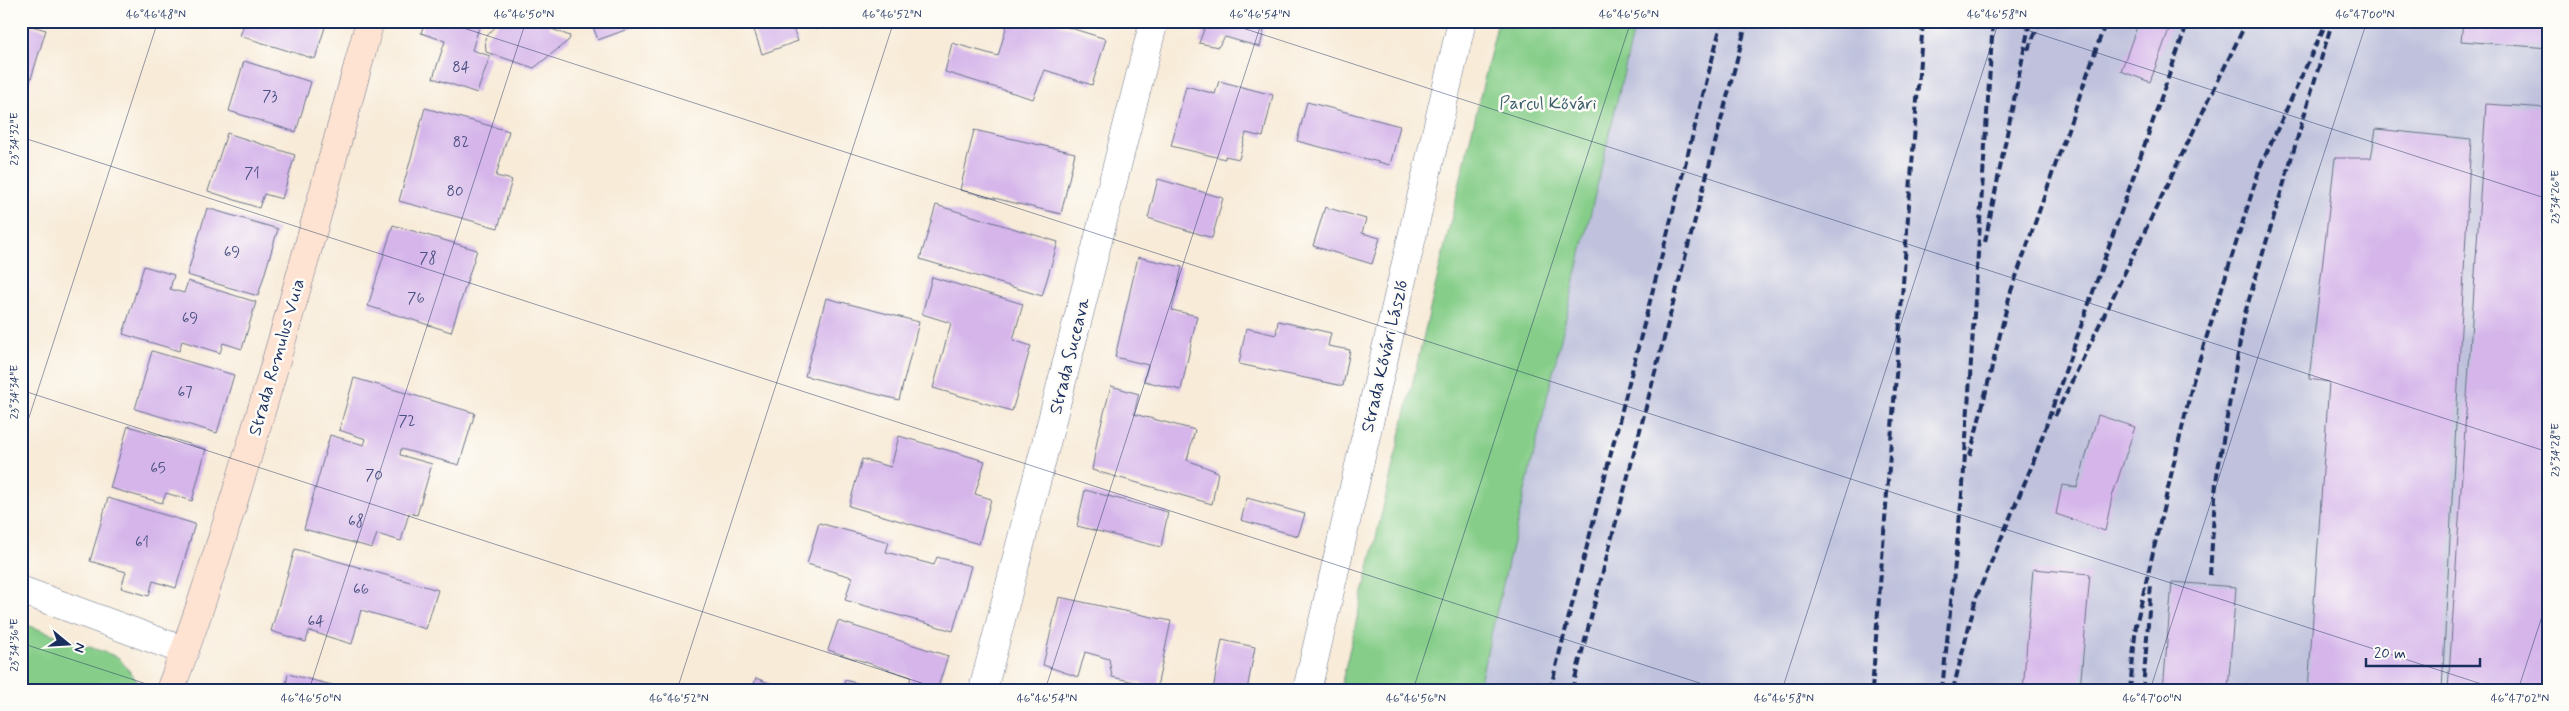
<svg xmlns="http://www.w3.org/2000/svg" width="2569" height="711" viewBox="0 0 2569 711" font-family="Mynerve,sans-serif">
	<rect width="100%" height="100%" fill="#fdfcf7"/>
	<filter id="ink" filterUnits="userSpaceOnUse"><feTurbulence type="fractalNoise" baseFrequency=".02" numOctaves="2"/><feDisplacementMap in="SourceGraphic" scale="10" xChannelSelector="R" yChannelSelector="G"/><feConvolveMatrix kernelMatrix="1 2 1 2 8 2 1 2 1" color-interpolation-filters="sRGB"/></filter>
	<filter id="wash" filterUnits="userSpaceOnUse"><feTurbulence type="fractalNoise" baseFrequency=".0096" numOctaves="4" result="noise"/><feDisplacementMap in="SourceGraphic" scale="20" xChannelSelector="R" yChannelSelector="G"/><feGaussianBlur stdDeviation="1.12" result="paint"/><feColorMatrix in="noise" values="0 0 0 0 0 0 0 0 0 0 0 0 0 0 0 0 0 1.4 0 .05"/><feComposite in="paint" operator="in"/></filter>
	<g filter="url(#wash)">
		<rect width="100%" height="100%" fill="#f8ebd8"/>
		<path fill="#c0c2dd" d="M1636 21H2548V690H1478Z"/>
		<path fill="#85cd88" stroke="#507e73" d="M1498 21H1636L1478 690H1340Z
			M21 623 118 657 138 682 135 690H21Z"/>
		<g id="blocks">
			<path fill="#d5b5ea" d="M245 21H327L315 59 240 36Z
				M425 21H481L472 50 490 56 477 93 433 78 445 41 421 33Z
				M501 21H549V28L570 36 569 40 534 68 486 52 485 38Z
				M591 21H634L636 26 598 40Z
				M751 21H790L798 41 762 54Z
				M812 21H832L816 29Z
				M1008 21H1048L1106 39 1092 85 1045 70 1033 99 945 72 952 43 998 56Z
				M1207 21H1266L1260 47 1225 37 1218 47 1199 43Z
				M2139 21H2172L2150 82 2121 71Z
				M2463 21H2548V48L2461 41Z
				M21 23 46 30 29 85 21 83Z
				M244 61 311 82 296 132 229 111Z
				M1219 81 1273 95 1263 137 1246 133 1239 159 1225 156V159L1171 146 1186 86 1215 94Z
				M1307 102 1400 126 1390 165 1297 141Z
				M2486 104 2548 108V690H2448Z
				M425 108 509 131 496 176 512 180 498 228 399 201Z
				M2376 129 2471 139 2442 690H2308L2329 382 2309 379 2335 158H2371Z
				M974 130 1075 153 1061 214 960 190Z
				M227 133 295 155 282 199 264 194 259 208 208 191Z
				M1158 179 1223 198 1212 238 1148 218Z
				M936 205 1058 242 1042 296 920 259Z
				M1325 207 1366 219 1362 233 1380 238 1372 264 1313 246Z
				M207 208 278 229 258 296 187 275Z
				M393 225 477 250 451 332 368 306Z
				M1138 257 1182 267 1172 310 1197 316 1181 390 1144 381 1148 365 1115 357Z
				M144 266 174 275 170 289 184 293 188 281 256 302 242 349 223 343 220 353 182 341 179 351 123 334Z
				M932 277 1023 304 1013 340 1031 346 1012 411 933 388 951 323 922 314Z
				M826 298 919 322 899 400 805 376Z
				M1278 321 1331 333 1328 346 1350 350 1343 386 1239 364 1246 328 1276 335Z
				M152 351 234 375 217 433 135 409Z
				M354 378 475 413 459 465 401 449 400 455 432 464 417 515 409 513 401 541 377 534 372 548 304 529 330 435 364 445 366 439 339 430Z
				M1111 386 1139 394 1134 414 1195 430 1187 460 1218 472 1212 504 1092 470 1098 436Z
				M2098 415 2135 427 2112 497 2105 531 2056 514 2062 485 2077 487Z
				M128 426 206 449 192 501 166 493 162 503 110 488Z
				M899 436 985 461 975 494 991 499 979 544 849 506 862 459 891 467Z
				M1085 490 1168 512 1161 547 1077 526Z
				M108 498 195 524 176 588 153 581 149 596 121 588 126 572 90 561Z
				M1247 498 1305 514 1298 536 1241 520Z
				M819 523 889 542 886 552 934 565 937 557 971 566 953 631 845 600 852 577 807 564Z
				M295 549 438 590 426 629 361 610 352 644 309 631 306 642 271 631Z
				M2033 569 2090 574 2080 690H2023Z
				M2172 582 2236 587 2228 690H2163Z
				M1059 597 1171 621 1157 687 1112 677 1109 659 1085 652 1078 677 1043 665Z
				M838 621 948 656 937 690H918L908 687 911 677 828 650Z
				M1222 640 1255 647 1247 690H1213Z
				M288 674 348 689V690H285Z
				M756 678 787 690H752Z
				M845 680 878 689V690H842Z"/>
		</g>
	</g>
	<g filter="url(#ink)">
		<use href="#blocks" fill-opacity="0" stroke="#687189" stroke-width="1"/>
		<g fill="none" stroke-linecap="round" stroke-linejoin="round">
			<defs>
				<path id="street" d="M21 590 185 651
					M983 690 1154 21
					M1307 690 1462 21"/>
				<path id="secondary" d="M170 690C198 618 220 545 243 471 289 322 329 172 370 21"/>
			</defs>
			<use href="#street" stroke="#687189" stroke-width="29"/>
			<use href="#secondary" stroke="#687189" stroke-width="29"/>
			<use href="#street" stroke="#fff" stroke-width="28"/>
			<use href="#secondary" stroke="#fee3d2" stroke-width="28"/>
			<path stroke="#1b2f5e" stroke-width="4" stroke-dasharray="8 4" stroke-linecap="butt" d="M2028 50 2040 21
				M1985 242 2030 21
				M2055 416 2247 21
				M1970 456 2010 294 2106 21
				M2210 575 2216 481 2245 313 2331 26
				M1550 690 1722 21
				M1572 690 1747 21
				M1872 690 1923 21
				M1942 690 1963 485 1993 21
				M1953 690 1976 598 2033 463 2188 21
				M2130 690 2136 625 2194 377 2260 167 2327 21
				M2143 690 2151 584"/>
		</g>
	</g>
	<path fill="none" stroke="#1b2f5e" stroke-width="1" stroke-opacity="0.45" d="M442 21 2500 690M1221 21 2548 452M1999 21 2548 199M21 137 1721 690M21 390 943 690M21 442 158 21M21 643 165 690M309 690 526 21M677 690 894 21M1045 690 1262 21M1413 690 1631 21M1782 690 1999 21M2150 690 2367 21M2518 690 2548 598"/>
	<g text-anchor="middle" stroke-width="5" stroke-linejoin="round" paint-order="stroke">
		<g font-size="15" fill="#4a5081">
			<text x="461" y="72">84</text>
			<text x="270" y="101">73</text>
			<text x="461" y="147">82</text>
			<text x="252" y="178">71</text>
			<text x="455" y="196">80</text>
			<text x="232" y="257">69</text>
			<text x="428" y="263">78</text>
			<text x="416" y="303">76</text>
			<text x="190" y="323">69</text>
			<text x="185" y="397">67</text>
			<text x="407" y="426">72</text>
			<text x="158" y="473">65</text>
			<text x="374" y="480">70</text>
			<text x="356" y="526">68</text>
			<text x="142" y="547">61</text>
			<text x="361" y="594">66</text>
			<text x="316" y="626">64</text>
		</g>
		<g font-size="18" fill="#3b5e6b" stroke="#fdfcf7">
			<text x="1548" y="109">Parcul Kővári</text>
		</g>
		<g font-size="18" fill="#1b2f5e" stroke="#fdfcf7">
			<text transform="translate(1069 356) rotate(-76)" y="6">Strada Suceava</text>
			<text transform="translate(1384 356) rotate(-77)" y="6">Strada Kővári László</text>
			<text transform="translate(276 357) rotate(-74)" y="6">Strada Romulus Vuia</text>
		</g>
	</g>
	<rect width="2569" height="711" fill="none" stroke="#fdfcf7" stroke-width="55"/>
	<g transform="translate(68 644) rotate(108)" stroke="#fdfcf7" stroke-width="4" paint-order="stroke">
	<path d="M0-4L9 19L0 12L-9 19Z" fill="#1b2f5e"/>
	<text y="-8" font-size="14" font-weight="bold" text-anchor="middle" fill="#1b2f5e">N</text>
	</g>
	<path d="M2366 658v8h114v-8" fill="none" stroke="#1b2f5e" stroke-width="2.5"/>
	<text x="2374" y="658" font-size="15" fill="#1b2f5e" stroke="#fdfcf7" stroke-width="4" paint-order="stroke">20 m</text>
	<rect x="28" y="28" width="2514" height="656" fill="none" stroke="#1b2f5e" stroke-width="2"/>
	<g font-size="12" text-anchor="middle" fill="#1b2f5e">
		<text x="156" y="18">46°46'48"N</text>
		<text x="524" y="18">46°46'50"N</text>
		<text x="892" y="18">46°46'52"N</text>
		<text x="1260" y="18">46°46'54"N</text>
		<text x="1629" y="18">46°46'56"N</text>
		<text x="1997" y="18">46°46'58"N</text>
		<text x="2365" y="18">46°47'00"N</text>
		<text transform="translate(14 139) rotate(-90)" y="4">23°34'32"E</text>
		<text transform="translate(2555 197) rotate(-90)" y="4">23°34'26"E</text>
		<text transform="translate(14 392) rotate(-90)" y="4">23°34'34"E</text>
		<text transform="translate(2555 450) rotate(-90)" y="4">23°34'28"E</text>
		<text transform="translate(14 645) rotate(-90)" y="4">23°34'36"E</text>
		<text x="311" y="702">46°46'50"N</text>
		<text x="679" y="702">46°46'52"N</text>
		<text x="1047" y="702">46°46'54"N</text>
		<text x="1416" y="702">46°46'56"N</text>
		<text x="1784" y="702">46°46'58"N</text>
		<text x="2152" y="702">46°47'00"N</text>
		<text x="2520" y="702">46°47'02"N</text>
	</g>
</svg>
